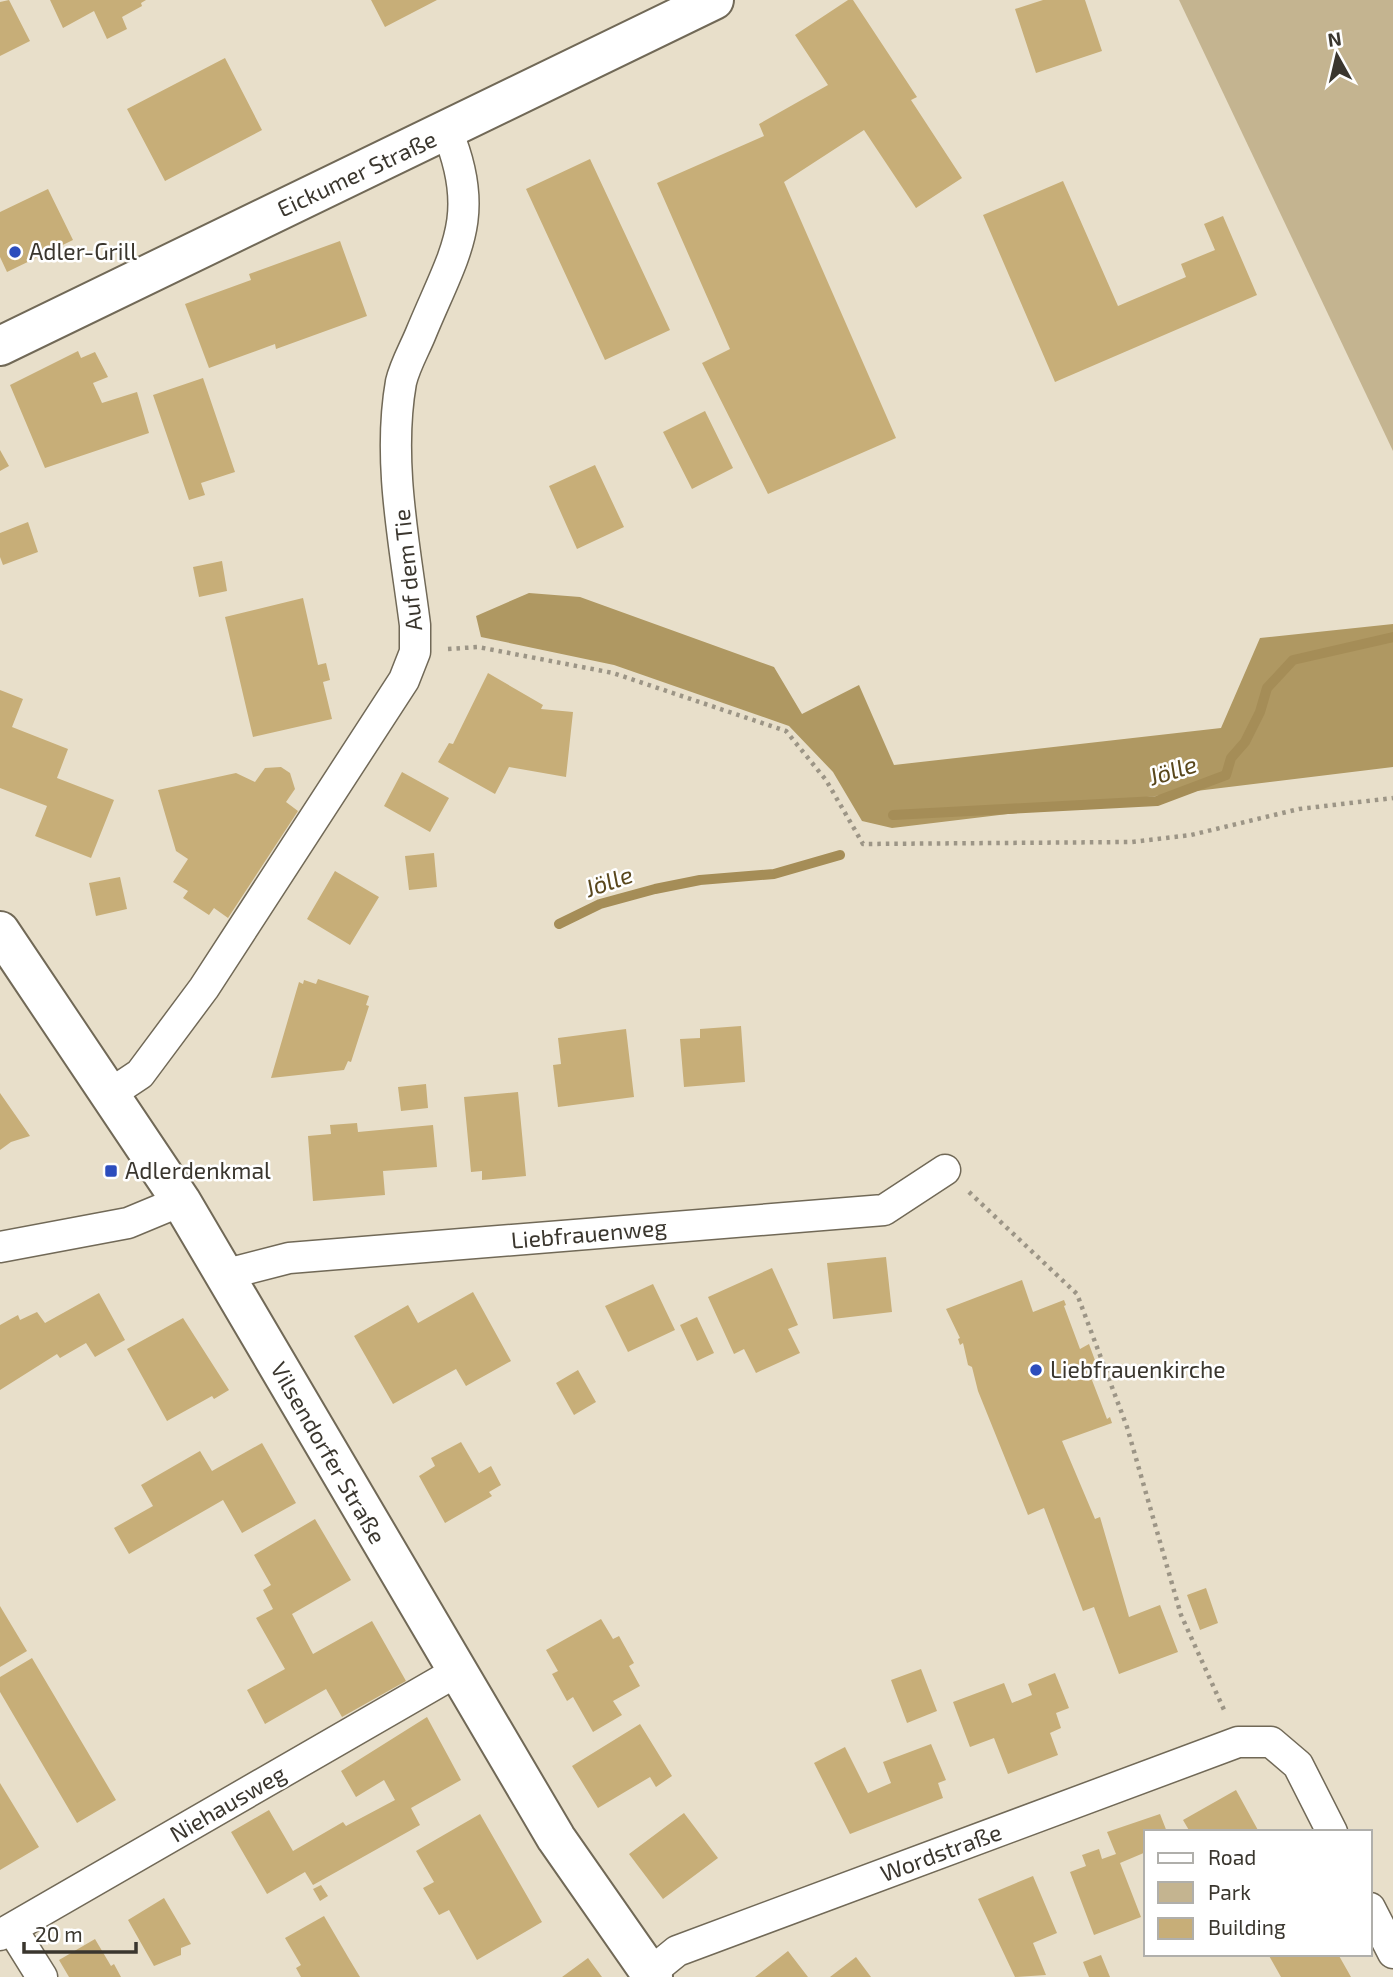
<svg xmlns="http://www.w3.org/2000/svg" width="1393" height="1977" viewBox="0 0 1393 1977" font-family="'Exo 2',sans-serif">
	<rect width="100%" height="100%" fill="#e8dfca"/>
	<path fill="#c4b490" d="M1179 0H1393V451Z"/>
	<path fill="#af9862" d="M529 593 580 597 774 667 802 714 859 685 894 765 1221 728 1260 638 1393 624V767L892 828 862 821 833 772 789 726 614 665 481 637 476 616Z"/>
	<g fill="none" stroke-linecap="round" stroke-linejoin="round">
		<path stroke="#a58d57" stroke-width="10" d="M893 815 1157 801 1226 775 1231 758 1245 742 1260 712 1267 688 1293 660 1393 637
			M559 924 600 904 655 889 700 880 774 874 840 855"/>
	</g>
	<path fill="#c7ae78" d="M9 0 30 41 0 56V2Z
		M50 0H146L141 3 142 6 122 17 127 29 107 39 94 11 63 28Z
		M371 0H437L385 27Z
		M848 0H853L917 97 911 100 962 178 916 208 864 130 784 182 896 438 768 494 702 363 730 349 657 183 764 136 759 124 828 85 795 35Z
		M1043 0H1085L1102 51 1036 73 1015 9Z
		M225 58 262 130 165 181 127 109Z
		M590 159 670 330 605 360 526 189Z
		M1063 181 1118 306 1186 277 1181 264 1215 250 1204 224 1223 216 1257 295 1055 382 983 215Z
		M48 189 73 240 7 272 0 257V212Z
		M340 241 367 316 276 349 275 344 209 368 185 304 251 280 249 274Z
		M78 351 81 358 95 352 108 377 93 383 102 403 137 392 149 433 45 468 10 385Z
		M203 378 235 472 201 483 205 495 189 500 153 395Z
		M705 411 733 468 692 489 663 432Z
		M0 450 9 466 0 471Z
		M595 465 624 527 577 549 549 486Z
		M28 522 38 552 3 565 0 557V533Z
		M222 561 227 591 199 597 193 567Z
		M303 598 318 665 326 663 330 680 323 682 332 719 253 737 225 617Z
		M488 673 543 705 541 709 573 712 566 777 509 767 495 794 438 762 449 743 453 744Z
		M0 690 23 699 12 727 68 749 57 778 114 800 91 858 35 836 47 806 0 788Z
		M281 767 290 773 295 789 286 802 298 811 228 918 214 908 209 915 183 898 188 891 173 882 188 859 176 851 158 790 236 773 255 782 265 768Z
		M402 772 449 798 430 832 384 806Z
		M434 853 437 887 409 890 405 856Z
		M335 871 379 897 350 945 307 919Z
		M120 877 127 909 96 916 89 883Z
		M318 979 369 996 366 1005 369 1006 351 1062 348 1061 344 1070 271 1078 299 982 303 984 304 980 316 984Z
		M741 1026 745 1082 684 1087 680 1039 700 1038V1029Z
		M626 1029 634 1097 558 1107 553 1065 561 1064 558 1038Z
		M426 1084 428 1108 401 1111 398 1087Z
		M518 1092 526 1176 482 1180V1171L471 1172 464 1097Z
		M0 1093 30 1136 11 1142 0 1150Z
		M357 1123 358 1132 433 1125 437 1167 383 1171 385 1195 313 1201 308 1136 331 1134 330 1125Z
		M886 1257 892 1312 833 1319 827 1263Z
		M772 1268 798 1325 788 1329 800 1353 756 1373 744 1349 734 1354 708 1297Z
		M1022 1280 1033 1312 1064 1300 1066 1305 1064 1306 1080 1349 1089 1344 1100 1374 1090 1375 1107 1419 1110 1417 1112 1423 1062 1441 1095 1519 1100 1517 1129 1617 1160 1605 1178 1652 1119 1674 1094 1607 1083 1611 1044 1508 1028 1515 978 1391 972 1367 968 1365 963 1343 960 1345 958 1339 960 1338 946 1309Z
		M653 1284 675 1330 628 1352 605 1306Z
		M473 1292 511 1361 466 1386 456 1369 393 1404 354 1336 408 1305 418 1323Z
		M99 1293 125 1340 95 1357 86 1343 60 1358 57 1354 0 1390V1325L18 1315 20 1320 37 1312 45 1323Z
		M697 1317 714 1353 697 1361 680 1325Z
		M183 1318 229 1390 214 1399 212 1396 167 1421 127 1349Z
		M578 1370 596 1402 574 1415 556 1383Z
		M461 1442 479 1473 491 1466 501 1485 489 1492 492 1496 445 1523 419 1476 435 1466 431 1458Z
		M262 1443 296 1503 242 1533 223 1500 129 1554 114 1528 153 1506 141 1485 200 1451 212 1471Z
		M315 1519 351 1580 292 1614 313 1654 372 1621 406 1681 342 1717 326 1689 265 1724 247 1690 285 1669 256 1618 273 1609 263 1590 271 1585 254 1555Z
		M1206 1588 1218 1623 1200 1630 1187 1595Z
		M0 1606 27 1651 0 1667Z
		M601 1619 613 1639 619 1636 634 1663 629 1666 640 1686 613 1701 622 1715 593 1732 573 1697 567 1701 552 1674 558 1671 546 1650Z
		M32 1658 116 1800 77 1823 0 1692V1677Z
		M921 1669 937 1711 907 1723 891 1680Z
		M1055 1673 1069 1708 1056 1713 1061 1728 1050 1733 1058 1755 1008 1774 994 1738 970 1747 953 1702 1004 1683 1012 1703 1032 1695 1028 1684Z
		M427 1717 461 1780 411 1808 420 1825 313 1885 305 1872 267 1894 231 1832 269 1810 293 1851 343 1822 346 1826 395 1800 384 1780 356 1797 341 1771Z
		M640 1724 672 1776 656 1787 650 1777 598 1808 572 1766Z
		M931 1744 946 1780 938 1783 943 1798 850 1834 814 1763 845 1747 868 1793 891 1783 883 1762Z
		M0 1783 39 1847 0 1870Z
		M1236 1790 1259 1832H1190L1183 1820Z
		M684 1813 718 1858 663 1899 629 1854Z
		M480 1814 542 1922 477 1960 449 1910 439 1915 423 1888 434 1882 416 1851Z
		M1160 1814 1167 1832H1146V1852L1120 1863 1141 1917 1094 1935 1070 1872 1086 1866 1082 1855 1099 1849 1102 1859 1116 1854 1107 1832Z
		M1033 1876 1057 1933 1033 1943 1046 1975 1015 1977 978 1899Z
		M321 1885 328 1896 320 1901 313 1889Z
		M164 1898 191 1944 181 1948V1955L154 1966 128 1920Z
		M324 1916 348 1957 360 1977H301L296 1968 301 1965 285 1938Z
		M95 1939 111 1966 114 1964 121 1977H69L59 1960Z
		M788 1951 808 1977H755Z
		M1268 1954H1338L1351 1977H1281Z
		M1101 1955 1110 1977H1089L1083 1962Z
		M856 1957 871 1977H830Z
		M588 1958 602 1977H562Z"/>
	<g fill="none" stroke-linecap="round" stroke-linejoin="round">
		<defs>
			<path id="minor" d="M110 1094 140 1074 204 988 404 680 415 652V625C405 546 387 461 401 382 405 365 415 348 421 333 454 253 483 217 447 131
				M0 1247 128 1223 181 1201
				M223 1275 289 1258 884 1210 945 1170
				M1370 1908 1393 1953
				M12 1929 42 1977
				M0 1935 456 1672
				M650 1973 677 1951 1238 1742H1271L1298 1765 1332 1832"/>
			<path id="secondary" d="M0 346 714 0
				M0 931 181 1201 556 1838 653 1977"/>
		</defs>
		<use href="#minor" stroke="#716957" stroke-width="33"/>
		<use href="#secondary" stroke="#716957" stroke-width="42"/>
		<path stroke="#9c9586" stroke-width="4.5" stroke-dasharray="3.5 5" stroke-linecap="butt" d="M448 649 478 647 613 673 786 731 826 780 863 844 1132 842 1191 835 1299 809 1393 798
			M969 1192 1077 1294 1127 1427 1181 1615 1225 1712"/>
		<use href="#minor" stroke="#fff" stroke-width="30"/>
		<use href="#secondary" stroke="#fff" stroke-width="38"/>
	</g>
	<g fill="#2c4dbd" stroke="#fff" stroke-width="2.5">
		<circle cx="15" cy="252" r="7"/>
		<rect x="104" y="1164" width="14" height="14" rx="3.5"/>
		<circle cx="1036" cy="1370" r="7"/>
	</g>
	<g text-anchor="middle" stroke-width="5" stroke-linejoin="round" paint-order="stroke">
		<g font-size="23" fill="#3a362e" stroke="#fff">
			<text transform="translate(357 174) rotate(-25)" y="8">Eickumer Straße</text>
			<text transform="translate(408 570) rotate(-96)" y="8">Auf dem Tie</text>
			<text transform="translate(589 1234) rotate(-5)" y="8">Liebfrauenweg</text>
			<text transform="translate(328 1453) rotate(60)" y="8">Vilsendorfer Straße</text>
			<text transform="translate(228 1804) rotate(-30)" y="8">Niehausweg</text>
			<text transform="translate(941 1853) rotate(-20)" y="8">Wordstraße</text>
		</g>
		<g font-size="23" fill="#3a362e" stroke="#fff" text-anchor="start">
			<text x="29" y="260">Adler-Grill</text>
			<text x="125" y="1179">Adlerdenkmal</text>
			<text x="1050" y="1378">Liebfrauenkirche</text>
		</g>
		<g font-size="24" font-style="italic" fill="#59471c" stroke="#fff">
			<text transform="translate(1173 771) rotate(-17)" y="8">Jölle</text>
			<text transform="translate(609 882) rotate(-19)" y="8">Jölle</text>
		</g>
	</g>
	<rect x="1144" y="1830" width="228" height="126" fill="#ffffff" stroke="#b0afab" stroke-width="2"/>
	<rect x="1158" y="1853" width="35" height="10" fill="#ffffff" stroke="#b0afab" stroke-width="2"/>
	<text x="1208" y="1865" font-size="21" fill="#3a362e">Road</text>
	<rect x="1158" y="1882" width="35" height="21" fill="#c4b490" stroke="#b0afab" stroke-width="2"/>
	<text x="1208" y="1900" font-size="21" fill="#3a362e">Park</text>
	<rect x="1158" y="1918" width="35" height="21" fill="#c7ae78" stroke="#b0afab" stroke-width="2"/>
	<text x="1208" y="1935" font-size="21" fill="#3a362e">Building</text>
	<g transform="translate(1337 56) rotate(352)" stroke="#ffffff" stroke-width="5" paint-order="stroke">
	<path d="M0-5L12 26L0 18L-12 26Z" fill="#3a362e"/>
	<text y="-10" font-size="19" font-weight="bold" text-anchor="middle" fill="#3a362e">N</text>
	</g>
	<path d="M24 1942v10h112v-10" fill="none" stroke="#3a362e" stroke-width="3.5"/>
	<text x="35" y="1942" font-size="21" fill="#3a362e" stroke="#ffffff" stroke-width="5" paint-order="stroke">20 m</text>
</svg>
